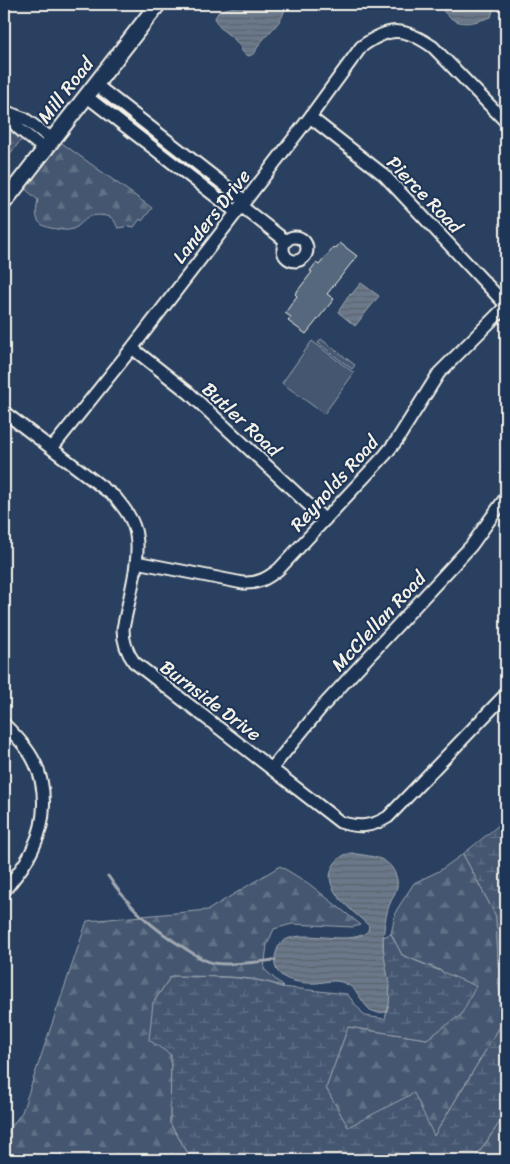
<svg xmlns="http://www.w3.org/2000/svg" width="510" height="1164" viewBox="0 0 510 1164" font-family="Sriracha,sans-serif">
	<defs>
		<pattern id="grass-dots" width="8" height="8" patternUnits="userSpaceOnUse" patternTransform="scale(1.25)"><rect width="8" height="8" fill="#445771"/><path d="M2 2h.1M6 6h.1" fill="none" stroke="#607085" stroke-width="1.8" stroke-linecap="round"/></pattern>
		<pattern id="forest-firs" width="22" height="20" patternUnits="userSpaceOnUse" patternTransform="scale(1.25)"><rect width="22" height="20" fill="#445771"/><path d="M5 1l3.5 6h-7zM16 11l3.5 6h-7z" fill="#607085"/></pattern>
		<pattern id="wetland-marsh" width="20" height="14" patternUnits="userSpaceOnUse" patternTransform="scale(1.25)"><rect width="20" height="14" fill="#445771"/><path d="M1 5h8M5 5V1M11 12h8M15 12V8" fill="none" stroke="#607085"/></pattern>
		<pattern id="water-rules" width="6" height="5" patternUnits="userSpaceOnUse" patternTransform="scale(1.25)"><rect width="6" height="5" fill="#6a788a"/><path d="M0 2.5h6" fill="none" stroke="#5b626b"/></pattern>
	</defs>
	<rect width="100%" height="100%" fill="#2a4060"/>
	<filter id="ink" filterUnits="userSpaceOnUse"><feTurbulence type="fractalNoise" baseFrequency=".02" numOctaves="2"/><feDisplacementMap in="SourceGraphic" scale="10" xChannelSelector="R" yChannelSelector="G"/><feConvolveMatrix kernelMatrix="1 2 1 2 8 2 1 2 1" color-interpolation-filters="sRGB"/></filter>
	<g filter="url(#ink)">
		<path fill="url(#grass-dots)" stroke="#9ca4ac" d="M4 117 30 129 4 161Z"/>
		<path fill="url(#forest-firs)" stroke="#9ca4ac" d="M59 141 152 208 142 221 140 219 134 227 129 226 118 228C116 225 115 220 112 218 107 215 95 214 89 217 83 220 79 227 73 229 68 231 62 230 57 229 36 227 34 218 38 200L23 187Z
			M463 854 496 916 501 1025 434 1136 347 1127 326 1088 348 1027 427 1039 440 970 402 955 391 934 396 911 414 883 439 871Z
			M280 866 308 883 361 925 353 927 292 924 274 929 267 945 264 969 284 987C249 974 208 977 171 976L153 1003 171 1055 170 1123 192 1160H4V1137L22 1112 87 921 208 910Z
			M506 1113V1160H474Z"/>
		<path fill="url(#wetland-marsh)" stroke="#9ca4ac" d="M506 818V1113L474 1160H192L170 1123 171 1055 149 1040 153 1003 171 976C201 977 256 975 281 987L347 994 365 1016 385 1019 389 1002 390 986 384 960 383 937 391 934 402 955 476 986 461 1015 427 1039 348 1027 326 1088 348 1127 414 1093 434 1136 501 1025 496 916 463 854 493 830Z"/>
		<path fill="#445771" stroke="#9ca4ac" d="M321 339 355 365 352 369 318 343Z
			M312 341 354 373 324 414 282 383Z"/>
		<path fill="url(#water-rules)" stroke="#a1a8b0" d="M246 4H285C286 24 261 35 255 53L249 56C242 54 242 50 239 45 232 34 218 31 215 18L219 11Z
			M438 4H495L491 17C467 25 454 28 438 4Z
			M361 283 379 296 355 326 338 312 350 294 351 295Z
			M352 853C370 857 389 855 396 876 401 888 391 898 388 909 385 919 384 929 383 940 382 960 396 996 386 1012L378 1013 370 1010C360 1001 358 988 344 983 335 979 326 982 317 983 296 984 266 979 277 950 279 944 283 940 290 938 311 931 352 946 368 931L369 926C354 911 317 888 335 863 340 857 344 854 352 853Z"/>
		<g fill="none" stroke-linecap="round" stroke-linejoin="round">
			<path stroke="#a1a8b0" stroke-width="3" d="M108 876C130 908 152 928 186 949 194 954 203 961 213 963 232 966 255 962 275 960"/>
		</g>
		<path fill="#56677d" stroke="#f4f1e8" d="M340 243 357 256 327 294 334 299 306 334 288 321 291 317 285 313 297 296 295 294 312 272 310 271 316 263 319 265 334 247 336 248Z"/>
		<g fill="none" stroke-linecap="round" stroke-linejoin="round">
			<defs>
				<path id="street" d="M95 84 245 201
					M86 96 236 212
					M310 117 384 175 506 305
					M44 149 18 128 4 111 25 119 52 139
					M241 206 286 241
					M283 249a12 12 0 1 1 24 0a12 12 0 1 1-24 0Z
					M132 348 189 393 325 520
					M4 412 115 497C124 508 134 520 136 535 141 560 128 602 123 629 123 641 126 651 134 662L340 822C358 828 372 827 388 817L506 694
					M52 448 132 348 310 117 361 47C390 26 404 27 433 47L506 122
					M136 562 243 583C258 584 268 578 279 569L385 455 397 440 439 373 506 306
					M4 724C15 735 28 748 35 763 47 788 46 821 34 846 27 863 15 877 4 891
					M272 768 321 708 471 546 506 497"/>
				<path id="secondary" d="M4 202 158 4"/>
			</defs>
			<use href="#street" stroke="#f4f1e8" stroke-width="15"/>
			<use href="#secondary" stroke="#f4f1e8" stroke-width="19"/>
			<use href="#street" stroke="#1d3557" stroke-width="11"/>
			<use href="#secondary" stroke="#1d3557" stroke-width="15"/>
		</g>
	</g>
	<g text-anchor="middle" stroke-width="4" stroke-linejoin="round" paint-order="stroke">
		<g font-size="19" fill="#f4f1e8" stroke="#1d3557">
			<text transform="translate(65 90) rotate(-52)" y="7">Mill Road</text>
			<text transform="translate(425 194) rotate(46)" y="7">Pierce Road</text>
			<text transform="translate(211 216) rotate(-52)" y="7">Landers Drive</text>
			<text transform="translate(242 419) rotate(43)" y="7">Butler Road</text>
			<text transform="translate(334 483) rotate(-48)" y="7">Reynolds Road</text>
			<text transform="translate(378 621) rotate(-47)" y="7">McClellan Road</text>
			<text transform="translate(211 700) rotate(37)" y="7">Burnside Drive</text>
		</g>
	</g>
	<rect width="510" height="1164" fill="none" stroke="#1d3557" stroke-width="20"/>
	<rect x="10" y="10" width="490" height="1144" fill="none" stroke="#f4f1e8" stroke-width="2" filter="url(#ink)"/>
</svg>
